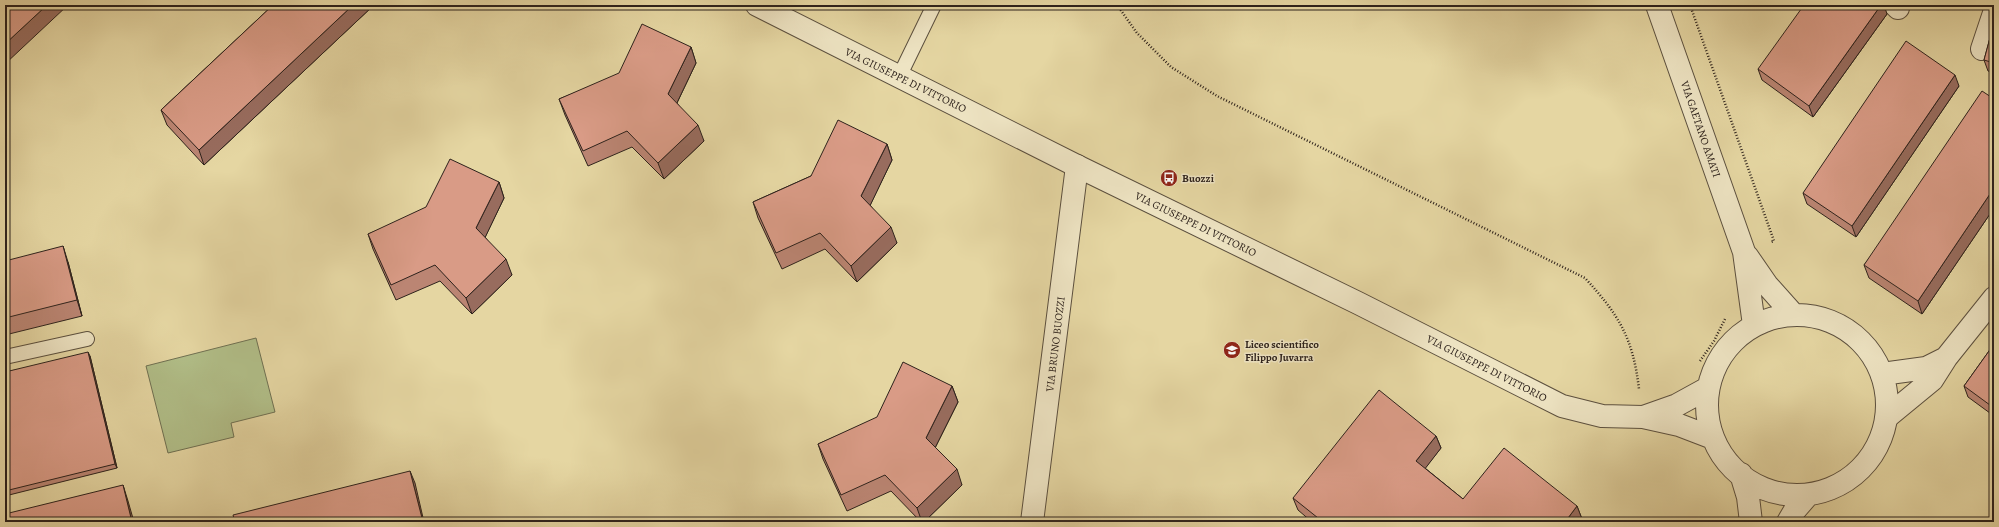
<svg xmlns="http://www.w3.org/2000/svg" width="1999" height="527" viewBox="0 0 1999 527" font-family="Alegreya,serif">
	<rect width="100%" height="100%" fill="#e5d6a2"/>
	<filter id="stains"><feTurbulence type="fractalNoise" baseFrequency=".005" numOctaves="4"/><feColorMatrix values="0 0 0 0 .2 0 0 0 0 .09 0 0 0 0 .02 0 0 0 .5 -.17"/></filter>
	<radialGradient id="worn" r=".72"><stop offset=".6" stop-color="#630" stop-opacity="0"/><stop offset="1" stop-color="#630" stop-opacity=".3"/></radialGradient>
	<path fill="#b1be88" stroke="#6f7052" d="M256 338 275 412 231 423 234 437 168 453 146 366Z"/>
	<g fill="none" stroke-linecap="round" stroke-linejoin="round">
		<defs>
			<path id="service" d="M899 77 934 5
				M5 357 87 339"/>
			<path id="minor" d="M1895 5 1898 8
				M1982 49 1994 13
				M1882 374 1926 368 1946 358
				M1887 417 1932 380 1946 358 1994 298
				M1032 522 1077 166"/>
			<path id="tertiary" d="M757 5 1077 166 1358 303 1562 406 1602 416 1643 417 1679 425 1713 438
				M1657 5 1744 252 1754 325
				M1747 256 1767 285 1793 314
				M1707 405a90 90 0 1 1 180 0a90 90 0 1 1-180 0Z
				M1643 417 1677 405 1708 388
				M1741 474 1748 497 1751 522
				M1788 522 1795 510 1808 495"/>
		</defs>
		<use href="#service" stroke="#5b4f3e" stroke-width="16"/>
		<use href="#minor" stroke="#5b4f3e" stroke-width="24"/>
		<use href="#tertiary" stroke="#5b4f3e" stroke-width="24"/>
		<path stroke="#2d221c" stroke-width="2.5" stroke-dasharray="1 2" stroke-linecap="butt" d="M1117 5 1137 33 1171 67 1217 96 1585 278C1619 315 1633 338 1639 389
			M1690 5 1774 241 1771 242
			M1700 361 1714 341 1725 319"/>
		<use href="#service" stroke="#eee4c3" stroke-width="14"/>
		<use href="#minor" stroke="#eee4c3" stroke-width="22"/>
		<use href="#tertiary" stroke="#eee4c3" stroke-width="22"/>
	</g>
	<path fill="#bb8573" stroke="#2d221c" d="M273 5H374L204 165 167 125 161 110Z
		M1887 14 1813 117 1762 80 1758 69Z
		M1994 23V73L1988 71 1984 60Z
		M691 47 696 63 677 103 704 141 664 179 632 147 588 166 565 115 559 99Z
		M1959 86 1856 237 1807 204 1803 193Z
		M1994 99V208L1922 314 1869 278 1864 265Z
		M887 144 892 160 870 205 897 243 857 282 825 249 782 269 758 218 753 202 811 176Z
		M499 182 504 198 485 237 512 275 472 314 440 281 396 300 373 249 368 234Z
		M5 261 68 262 82 316 5 335Z
		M1994 344V416L1968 397 1964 386Z
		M90 356 117 468 5 496V372Z
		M952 386 958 402 935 448 962 485 924 522H921L891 491 847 511 823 459 818 444Z
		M1436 436 1441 448 1425 468 1463 499 1577 506 1582 519 1580 522H1312L1298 510 1293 498Z"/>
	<path fill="#986c5e" stroke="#2d221c" d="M47 5H68L5 64V44Z
		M353 5H374L204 165 199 150Z
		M1881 5H1884L1887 14 1813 117 1809 106Z
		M691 47 696 63 674 109 668 94Z
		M1955 75 1959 86 1856 237 1852 226Z
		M698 125 704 141 664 179 658 163Z
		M887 144 892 160 867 212 861 196Z
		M499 182 504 198 482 244 476 228Z
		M1994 188V208L1922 314 1918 301Z
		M891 227 897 243 857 282 851 266Z
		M63 246 68 262 82 316 77 300Z
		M506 259 512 275 472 314 466 298Z
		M88 352 90 356 117 468 115 464Z
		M952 386 958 402 932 454 926 438Z
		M1436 436 1441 448 1421 474 1416 461Z
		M957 469 962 485 924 522H922L917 508Z
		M410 471 415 483 424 522H423Z
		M123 485 128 501 134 522H132Z
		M1577 506 1582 519 1580 522H1565Z
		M1370 519 1371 522H1367Z"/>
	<path fill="#d99b86" stroke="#2d221c" d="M5 5H47L5 44Z
		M273 5H353L199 150 161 110Z
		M1804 5H1881L1809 106 1758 69Z
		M1994 23V63L1984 60Z
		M642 24 691 47 668 94 698 125 658 163 627 131 583 151 559 99 619 73Z
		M1906 41 1955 75 1852 226 1803 193Z
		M1982 91 1994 99V188L1918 301 1864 265Z
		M838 120 887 144 861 196 891 227 851 266 820 233 776 253 753 202 811 176Z
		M450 159 499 182 476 228 506 259 466 298 435 265 391 285 368 234 426 207Z
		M63 246 77 300 5 318V261Z
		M1994 344V408L1964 386Z
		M88 352 115 464 5 491V372Z
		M903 362 952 386 926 438 957 469 917 508 885 475 841 495 818 444 877 417Z
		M1379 390 1436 436 1416 461 1463 499 1504 448 1577 506 1565 522H1374L1370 519 1367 522H1323L1293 498Z
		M410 471 423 522H235L233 515Z
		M123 485 132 522H5V514Z"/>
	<defs>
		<symbol id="bus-disc" viewBox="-11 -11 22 22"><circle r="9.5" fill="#8f2418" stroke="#eee4c3"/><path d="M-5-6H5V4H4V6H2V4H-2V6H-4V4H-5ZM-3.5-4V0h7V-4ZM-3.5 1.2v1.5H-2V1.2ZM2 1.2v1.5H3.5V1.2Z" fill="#fff"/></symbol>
		<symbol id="school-disc" viewBox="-11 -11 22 22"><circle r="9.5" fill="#8f2418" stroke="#eee4c3"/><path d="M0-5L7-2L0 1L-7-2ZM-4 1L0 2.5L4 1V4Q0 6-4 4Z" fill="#fff"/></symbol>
	</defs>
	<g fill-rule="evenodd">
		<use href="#bus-disc" x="1159" y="168" width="20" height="20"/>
		<use href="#school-disc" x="1222" y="340" width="20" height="20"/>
	</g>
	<g text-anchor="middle" stroke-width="3" stroke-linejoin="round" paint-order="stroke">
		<g font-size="11" fill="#2d221c" stroke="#eee4c3">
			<text transform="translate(906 80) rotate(26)" y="4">VIA GIUSEPPE DI VITTORIO</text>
			<text transform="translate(1701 129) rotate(71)" y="4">VIA GAETANO AMATI</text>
			<text transform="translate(1196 224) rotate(26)" y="4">VIA GIUSEPPE DI VITTORIO</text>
			<text transform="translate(1055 344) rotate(-83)" y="4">VIA BRUNO BUOZZI</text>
			<text transform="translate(1487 368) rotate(27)" y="4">VIA GIUSEPPE DI VITTORIO</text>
		</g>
		<g font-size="11" font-weight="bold" fill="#2d221c" stroke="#eee4c3" text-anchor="start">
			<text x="1182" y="182">Buozzi</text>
			<text x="1245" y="348">Liceo scientifico<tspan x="1245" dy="13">Filippo Juvarra</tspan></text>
		</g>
	</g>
	<rect width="1999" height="527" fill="none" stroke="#e5d6a2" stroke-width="20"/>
	<rect x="6" y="6" width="1987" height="515" fill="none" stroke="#2d221c" stroke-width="2"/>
	<rect x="10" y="10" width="1979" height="507" fill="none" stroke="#2d221c"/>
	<rect width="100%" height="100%" filter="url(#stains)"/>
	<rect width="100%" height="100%" fill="url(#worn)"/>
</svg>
